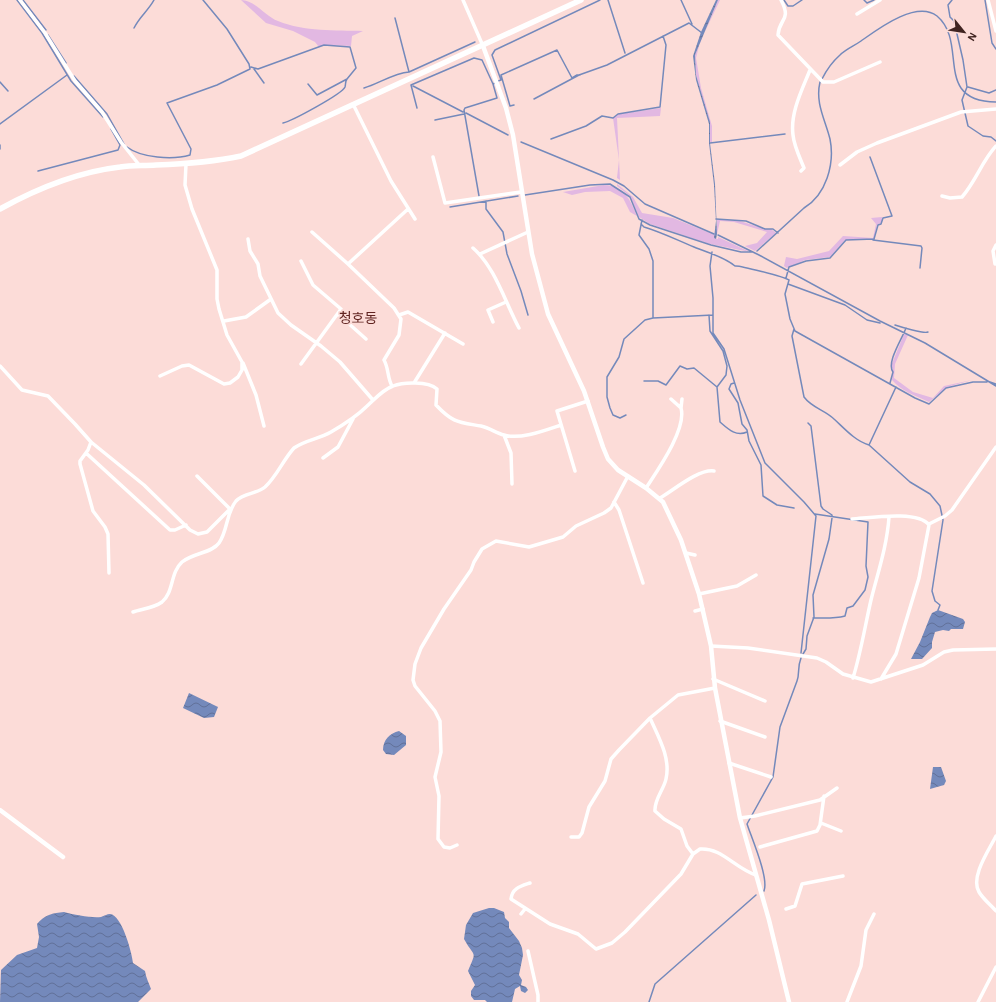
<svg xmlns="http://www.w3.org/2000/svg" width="996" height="1002" viewBox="0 0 996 1002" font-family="'Alegreya Sans','Noto Sans KR',sans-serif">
	<defs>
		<pattern id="water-waves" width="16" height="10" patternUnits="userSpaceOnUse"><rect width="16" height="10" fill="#7489bb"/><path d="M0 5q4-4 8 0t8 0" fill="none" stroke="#617098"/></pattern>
	</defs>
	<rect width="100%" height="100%" fill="#fcdcd8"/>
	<path fill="#e2b8e2" d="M241 0C255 0 265 16 278 21 305 32 335 30 363 31L352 36 351 46 323 45 319 47 315 42 293 31 266 23Z
		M718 0H720L700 42 696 58 701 88 712 126V142H710L709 119 696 75 695 55Z
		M661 108 660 116 617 118 620 180 617 178 619 160 613 118 619 114Z
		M617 184 633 197 642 213 673 218 715 235 714 238 718 239V237L750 252 710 244 650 224 639 217 630 196 617 186Z
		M604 185C624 185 631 201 637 216L630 212 623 198 610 191 585 192 572 195 563 192Z
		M882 217V222L877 225 874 239 845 240 830 257 805 260 787 268 784 266 786 257 797 259 829 251 843 236 873 238 876 224 871 218Z
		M717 219 740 221 765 229H771L776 233 755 251 745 246 757 243 767 232 734 222 720 221 717 234Z
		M904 334 908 335 895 364 894 378 913 392 933 398 944 386 972 380 947 387 929 402C916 396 901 391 892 380L893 370 891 366Z"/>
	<path fill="url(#water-waves)" d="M716 0H718L695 55 696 75 710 122V143L715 184 717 234 716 239 714 238 716 221 714 185 709 143V124L696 80 693 56 701 32Z
		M938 610 963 619 965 622 963 629H951L949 631 943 630 935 632 932 642V648L922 659H911L920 642 930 617 932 613Z
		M189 693 218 707 214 717 204 718 183 708Z
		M399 731 406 736V745L394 755 386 754 383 750C383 740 390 733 399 731Z
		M933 767H941L946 781 944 785 930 789Z
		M489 908H494L504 912 505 918 509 922V928L519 941 522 948 523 955 519 975 522 980 521 985 526 987 528 990 525 993 521 991 520 986 515 989 512 1002H487L485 1000H474L471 996V991L475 985 468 971C477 949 475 959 464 939L466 925 473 913Z
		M64 912C75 915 91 918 101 917 104 916 107 914 110 914 122 915 132 953 133 963L145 971C146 978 149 983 151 989L138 1002H0L1 970 17 955 37 948 39 937 37 924C44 915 53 913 64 912Z"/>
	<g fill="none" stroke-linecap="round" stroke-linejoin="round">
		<path stroke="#7489bb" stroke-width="1.5" d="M17 0 42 33 71 81 103 117
			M23 0 46 30
			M608 0 625 53
			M681 0 692 24
			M784 0 788 6H793L802 0
			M864 0 867 3 874 0
			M952 0 948 5 950 17 954 21 963 60 967 87 962 100 968 126 983 136 991 137 996 141
			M985 0 992 43 996 49
			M395 18 409 72
			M134 28C140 16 148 11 154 0
			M48 35 66 63
			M251 67 258 69 324 45 350 47 356 68 347 79 317 95 308 84
			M254 69 264 83
			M74 76 107 114 124 144
			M822 79C827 69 832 62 840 55 846 49 854 46 861 41 878 29 916 0 937 16 969 43 932 101 996 102
			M498 81 501 80 492 55 495 50 600 0
			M0 82 8 91
			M413 86 463 112
			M968 87 989 93 996 90
			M364 88C378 84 394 73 409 72L475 42
			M534 99 579 75 607 65 689 23 702 33
			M514 105 510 106 501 75 557 50 572 78 577 75H580
			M417 108 411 85 474 58 482 60 493 84
			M466 113 508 135
			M435 120 464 114
			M283 123C292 121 342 94 345 87 346 83 345 82 347 79
			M0 124 67 75
			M551 139 586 126 602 116 613 118 618 114 660 107 666 45 663 36
			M521 142 613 180 624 186 645 204 714 234
			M710 143 785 134
			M0 145V149
			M127 147C141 158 173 160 190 155L191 149 167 103 217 85 250 69 249 64 227 29 203 0
			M38 171 118 150 120 145 111 129
			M525 195 590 185 610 184 630 197 639 219 650 225 711 245 741 252H752
			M479 196 464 110 465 108 497 98 493 84 495 83
			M486 201V209L503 232 507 254 521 291 528 315
			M450 207 518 196
			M716 219 746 221 765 229H773L778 233
			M642 220 639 235 649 249 653 261V318
			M641 224 644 227C661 232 677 240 694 247 708 253 723 256 735 266 739 265 784 277 789 280L785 294 790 319 795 331 915 398 929 404 946 388 973 382H987
			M718 235 759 255 880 321 925 343 996 386
			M873 240 921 246 922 248 920 268
			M757 251 804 208C826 195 835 164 830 139 825 119 815 103 820 82
			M712 252 710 266 713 298V333L724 349 740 400 765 463 804 502 816 516 801 653
			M786 278 789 267 806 261 830 258 846 240 874 239 878 225 881 224 883 218 892 216 870 157
			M788 284 845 305 867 320 880 323
			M709 315 710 331 723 351 727 366 726 375 717 387
			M895 325C901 327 924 334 928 332
			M794 329 792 336 804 397C812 408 825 410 834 419 844 428 855 441 869 445
			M644 381H658L666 385 680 366 687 369 694 368 717 387 720 422C728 429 736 437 747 432
			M990 382 996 384
			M734 383 731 384 729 389 738 403 742 424 747 430 749 441 761 465 763 496 777 505 794 508
			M890 383 893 372C886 363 902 339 906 328
			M896 387 869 445 910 482 930 494 940 506 943 520 932 591 935 601 940 605 938 610
			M626 415 620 418 613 415 610 408 607 397V377L619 357 624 339 645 320 653 318 713 315
			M813 618C825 618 834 619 845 616L847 608 853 606 865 590 868 577 866 566 868 522 815 514
			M803 654 806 649 807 636 814 617 813 595 829 539 832 518V515L823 509 821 506 811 426 808 423
			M764 891C769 878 752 839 747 824L773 777 780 727 797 681C800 673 797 668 801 658
			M649 1002 655 984 756 895"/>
		<path stroke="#fff" stroke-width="3.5" d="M20 0 45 33 75 81 102 112 121 142 140 166
			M463 0 483 46
			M781 0C792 21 779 18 778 35L823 82H834L880 62
			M988 0 996 31
			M857 14 880 0
			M353 104 391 181 415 219
			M433 157 445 203 521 192
			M840 165 857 152 877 143 961 112 996 109
			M801 171 804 168C800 158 794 146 793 135 790 113 802 90 810 70
			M942 196 950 198 962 197C976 181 982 161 996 146
			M312 232 348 264
			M248 239 250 251 258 264 260 276 278 313 291 325 321 346 340 362 373 400
			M473 248C495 267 505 302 519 328
			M480 254 528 232
			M995 264 993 251 996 245
			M338 314 366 339
			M399 315 408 312 463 344
			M224 321 246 317 271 299
			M493 322 488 310 506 302
			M243 363 256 395 264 426
			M301 364 341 309 313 285 301 261
			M0 366 22 390 48 396 75 424 91 442 88 450 80 461V464L93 511 105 527 108 534 109 573
			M160 376 182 366 189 365 224 384 230 383 238 377 242 370V362L227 335 219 309 217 299V270L192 209 185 185 186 164
			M414 383 445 333
			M392 386C387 377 389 369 384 360L399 335 401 319 394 308 348 264 408 209
			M681 408 682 399
			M504 435 511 453 512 484
			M91 442 144 485 190 530 198 534 207 532 230 509 197 476
			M86 453 170 530H175L186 525
			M323 458 338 447 353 419
			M575 471 557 411 588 401
			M646 488C657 471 687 429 681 408L671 399
			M660 498C674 490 698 469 714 471
			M614 502 619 510 643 583
			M852 519C869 518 918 510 929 525L919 578 896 654 881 679
			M929 524 945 516 952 510 996 447
			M686 553 695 555
			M699 594 737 586 756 575
			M695 611 703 609
			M133 612C142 609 154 608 162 602 174 592 170 573 182 562 193 553 212 553 219 543 228 530 226 513 236 501 243 493 257 494 265 487 277 476 283 460 294 448 305 440 319 439 331 432 343 425 356 417 366 407 374 400 382 390 393 386 403 382 428 381 437 389L436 405C453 423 458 422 481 426 490 428 496 433 504 435 520 440 546 430 561 425
			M711 646 748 648 817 658 826 662 843 674 871 682 923 665 944 652 953 650 996 649
			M853 678C861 652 865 626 871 600 878 572 887 546 889 517
			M713 679 765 701
			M650 718C658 736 671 758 666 779 664 789 654 800 655 811L664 819 681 829 687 846 693 854
			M720 721 765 737
			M729 763 771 777
			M740 818 755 816 820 800 837 788
			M821 823 841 831
			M996 836C989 850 970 877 979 892 983 899 991 905 996 911
			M571 837H579L582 833 589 807 605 781 611 759 619 750 650 718 678 695 715 688
			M457 845 450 848 444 847 438 839 439 796 435 777 441 752 440 721 435 711 415 686 413 680 415 664 421 648 444 609 471 570 474 562 482 549 496 541 529 547 563 537 576 526 604 513 611 508 628 476
			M760 847 817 831 820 825 824 796
			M530 883C521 886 512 888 511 899L550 924 578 934 596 949 612 943 625 932 681 874 693 854 700 849C721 847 736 869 756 875
			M786 909 795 906 802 884 843 876
			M521 914 525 909
			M528 951 538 995V1002
			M847 1002 861 966 866 930 874 914
			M978 1002 996 967"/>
		<path stroke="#fff" stroke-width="4.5" d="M483 46 506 108 513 135 532 254 548 314 584 391 603 447 608 459 618 470 646 488 663 502 681 540 699 594 711 646 715 688 740 818 769 920 789 1002
			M0 810 63 857"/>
		<path stroke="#fff" stroke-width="5.5" d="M0 209C38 188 77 172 120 167 132 165 144 166 156 165 185 164 213 162 241 156L581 0"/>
	</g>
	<g text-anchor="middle" stroke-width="3.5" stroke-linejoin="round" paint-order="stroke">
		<g font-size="14" fill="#612421" stroke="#fcdcd8">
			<text x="358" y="323">청호동</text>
		</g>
	</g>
	<g transform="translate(964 32) rotate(120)" stroke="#fcdcd8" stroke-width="3" paint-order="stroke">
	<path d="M0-3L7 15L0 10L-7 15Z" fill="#402421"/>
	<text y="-6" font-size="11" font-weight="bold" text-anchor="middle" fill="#402421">N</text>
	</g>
</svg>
